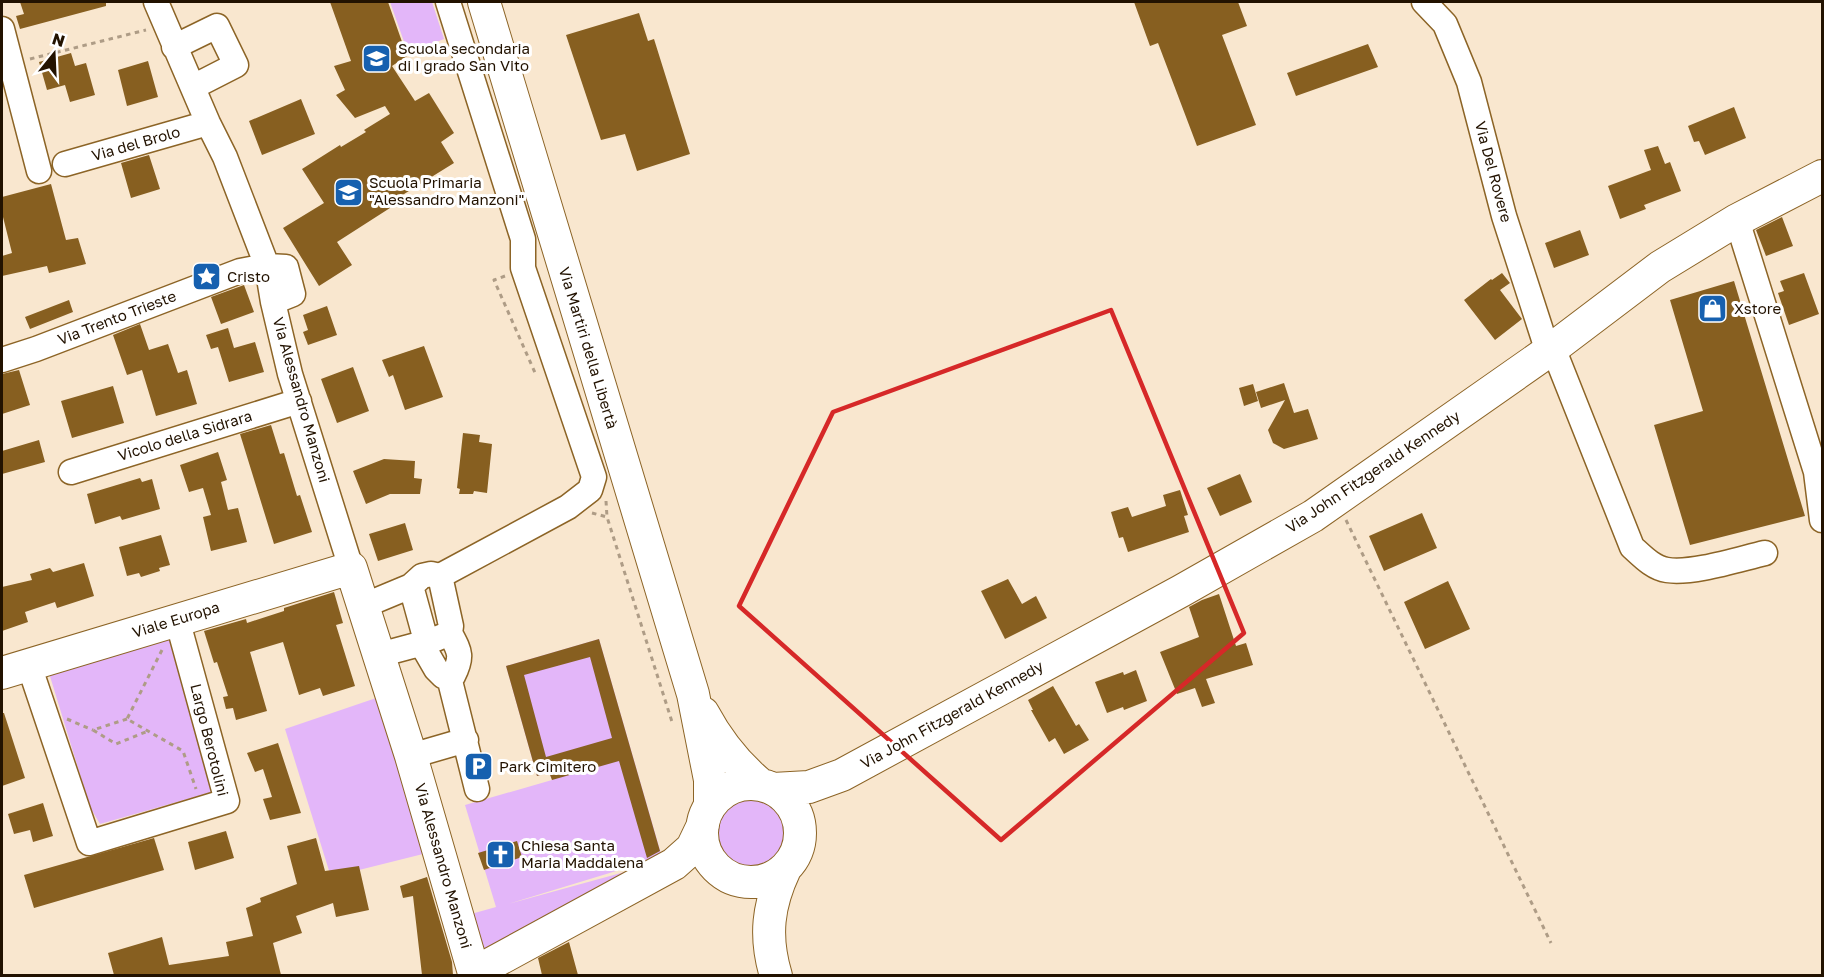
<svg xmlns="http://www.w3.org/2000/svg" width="1824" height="977" viewBox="0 0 1824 977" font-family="'Golos Text',sans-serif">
	<rect width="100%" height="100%" fill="#f9e7cf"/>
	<path fill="#e3b6f9" d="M390 2H432L444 39 408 53Z
		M171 636 219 790 100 824 90 807 49 673Z
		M599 639 662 857 508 904 661 862 490 957 473 946 464 916 496 907 465 805 552 780 549 772 537 776 506 666Z
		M385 695 431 852 331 877 285 729Z
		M715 833a37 37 0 1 1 74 0a37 37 0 1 1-74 0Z"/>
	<path fill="#875f20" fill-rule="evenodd" d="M20 2H106V6L20 29 16 16 24 14Z
		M330 2H388L407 56 392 66 415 101 429 93 454 133 441 142 454 163 388 204 390 208 337 242 352 265 319 286 283 228 324 203 302 169 340 145 341 147 366 132 364 130 390 114 385 106 355 118 336 95 345 90 334 66 351 61Z
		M1134 2H1238L1247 26 1222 35 1256 125 1197 146 1158 43 1150 46Z
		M639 13 648 41 654 39 690 154 637 171 625 134 601 140 566 35Z
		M1368 44 1378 67 1296 96 1287 73Z
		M71 53 75 66 86 63 95 95 70 102 65 85 47 90 39 62Z
		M148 61 158 97 127 106 118 70Z
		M301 99 315 134 262 155 249 121Z
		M1734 107 1746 138 1705 155 1699 141 1694 142 1688 126Z
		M1658 146 1665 164 1670 162 1681 191 1644 205 1646 209 1620 219 1608 186 1651 170 1644 150Z
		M149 155 160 189 131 198 121 163Z
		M51 184 66 240 78 238 86 264 49 273 47 266 2 276V256L12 253 2 213V197Z
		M1782 217 1793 246 1766 256 1756 230Z
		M1580 230 1589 255 1554 268 1545 243Z
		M1502 273 1510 283 1500 290 1522 319 1495 340 1464 300 1491 279 1492 280Z
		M1804 273 1819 314 1789 325 1778 293 1784 291 1780 281Z
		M1734 281 1805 516 1690 545 1654 425 1703 411 1670 300Z
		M244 285 254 312 221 324 211 297Z
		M69 300 73 312 30 329 25 317Z
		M327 306 337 335 308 345 303 332 308 330 303 315Z
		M140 324 149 350 168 344 178 373 187 370 197 404 156 416 142 370 127 375 113 335Z
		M228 328 234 348 255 342 264 372 229 382 218 347 211 349 206 335Z
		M424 346 443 397 405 410 393 375 389 377 382 360Z
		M353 367 369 411 337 423 321 379Z
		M19 370 30 405 2 414V374Z
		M1284 383 1294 413 1308 409 1318 439 1284 449 1273 443 1268 430 1285 400 1261 408 1256 392Z
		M1253 384 1258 401 1244 406 1239 388Z
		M113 386 124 423 72 438 61 401Z
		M271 425 280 454 284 453 297 496 300 495 312 532 274 544 240 434Z
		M463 433 480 435 479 442 492 444 487 493 474 491 473 494H459L460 489 457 488Z
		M39 440 45 462 2 474V451Z
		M218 452 227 480 221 482 228 510 238 508 247 542 211 551 203 517 211 515 203 488 189 492 180 465Z
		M384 459 415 461 414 478 422 479 420 494H390L366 504 353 471Z
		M1240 474 1252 502 1220 516 1207 488Z
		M140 478 142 482 152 479 160 509 122 520 120 516 95 524 87 494Z
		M1180 490 1188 515 1184 516 1189 532 1128 552 1123 537 1119 538 1111 512 1128 507 1132 517 1166 506 1163 495Z
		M1422 513 1437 548 1384 571 1369 536Z
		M405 523 413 550 378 561 369 534Z
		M161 535 170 565 159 568 160 571 141 577 139 573 127 576 119 547Z
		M84 563 94 596 57 608 55 602 25 612 28 622 2 631V587L32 580 30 574 50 568 53 572Z
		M1008 579 1022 604 1036 596 1047 618 1005 639 981 591Z
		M1448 581 1470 629 1425 649 1404 602Z
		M334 592 343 623 336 625 355 686 323 696 320 688 299 695 283 642 250 652 267 711 236 720 233 708 226 709 223 697 228 696 217 662 214 663 204 631 246 619 247 623 284 611V608Z
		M1219 594 1236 646 1246 643 1253 665 1206 679 1215 703 1202 707 1195 688 1177 694 1160 652 1199 637 1189 607 1202 600Z
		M599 639 660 851 647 858 619 761 552 780 549 772 537 776 506 666ZM590 657 612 738 546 757 524 675Z
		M1136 670 1147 701 1124 710 1123 707 1107 713 1095 682 1123 672 1124 675Z
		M1053 686 1076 726 1079 724 1089 740 1064 754 1055 738 1049 742 1031 710H1033L1028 700Z
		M2 713H4L25 778 2 786Z
		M278 743 301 813 270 820 263 799 272 797 263 769 255 772 247 753Z
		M43 803 53 836 33 842 30 830 14 834 8 814Z
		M226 831 234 858 195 870 188 842Z
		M154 838 164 870 34 908 24 875Z
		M316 838 325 871 359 866 369 910 336 917 333 903 296 916 302 933 273 943 281 975H114L108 953 162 937 169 965 229 956 226 942 253 936 246 908 261 902 260 898 297 884 287 846Z
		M517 841 522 857 484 870 478 853Z
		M427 877 452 962 453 975H422L413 896 403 898 400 886Z
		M569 942 578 975H542L538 958Z"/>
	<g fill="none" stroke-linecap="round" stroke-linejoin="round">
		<defs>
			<path id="minor" d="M156 2 208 123 225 157 267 266 273 302 290 374 351 568
				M1424 2 1445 24 1469 82 1504 216 1548 352
				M2 29 39 171
				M174 47 217 26 236 65 193 87
				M65 164 208 123
				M1737 220 1816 472 1822 520
				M1553 348 1632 547C1642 556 1653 568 1667 570 1693 574 1739 559 1765 553
				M2 360 36 349 240 271 267 266 286 267 293 294 273 302
				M71 472 299 401
				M411 586 425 637 431 641 450 633 451 626 440 576
				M363 606 411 586 422 576 431 574 440 576 568 507 590 490 594 477 523 268V239L448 2
				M421 643 436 669 443 676H453C463 656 460 652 450 633
				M379 655 431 641
				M29 665 89 843 227 801 177 619
				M449 677 477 789
				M411 756 466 740"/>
			<path id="major" d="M484 2 693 694 710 780V805
				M2 673 351 568 411 756 474 973 674 864 692 848 703 825
				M703 713C718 741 736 764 760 784
				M702 833a49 49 0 1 1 98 0a49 49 0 1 1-98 0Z
				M773 789 809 787 842 775 1181 591 1313 516 1553 348 1660 267 1737 220 1822 176
				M776 976C764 936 768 905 785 869"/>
		</defs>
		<use href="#minor" stroke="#8c6426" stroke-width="27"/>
		<use href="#major" stroke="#8c6426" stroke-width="34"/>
		<path stroke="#ae9c86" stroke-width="3" stroke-dasharray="4.5 4.5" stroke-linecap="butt" d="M30 59 146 30
			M505 276 494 280 536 375
			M606 501 607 517
			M592 513 607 517 673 725
			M1346 520 1551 943
			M162 650 127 719 183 751 196 789
			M67 719 93 730
			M127 719 93 730 116 744 148 731"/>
		<use href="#minor" stroke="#fff" stroke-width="24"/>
		<use href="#major" stroke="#fff" stroke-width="32"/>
	</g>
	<path fill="none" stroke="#d62828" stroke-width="4.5" stroke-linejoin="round" d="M1111 310 1244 633 1001 840 739 606 833 412Z"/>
	<defs>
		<symbol id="school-square" viewBox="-11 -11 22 22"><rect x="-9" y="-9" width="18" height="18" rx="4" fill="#1660af" stroke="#fff"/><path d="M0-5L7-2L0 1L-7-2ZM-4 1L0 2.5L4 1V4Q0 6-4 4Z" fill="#fff"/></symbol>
		<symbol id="sight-square" viewBox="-11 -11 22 22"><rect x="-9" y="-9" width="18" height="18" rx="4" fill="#1660af" stroke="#fff"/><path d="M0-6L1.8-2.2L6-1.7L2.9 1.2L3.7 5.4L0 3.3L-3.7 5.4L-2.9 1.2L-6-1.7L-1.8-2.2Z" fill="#fff"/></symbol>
		<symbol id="shop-square" viewBox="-11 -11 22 22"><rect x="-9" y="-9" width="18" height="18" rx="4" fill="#1660af" stroke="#fff"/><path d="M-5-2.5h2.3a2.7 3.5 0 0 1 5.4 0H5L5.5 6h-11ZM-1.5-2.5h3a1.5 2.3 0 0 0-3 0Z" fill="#fff"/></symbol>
		<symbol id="parking-square" viewBox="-11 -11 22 22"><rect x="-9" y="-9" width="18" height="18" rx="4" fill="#1660af" stroke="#fff"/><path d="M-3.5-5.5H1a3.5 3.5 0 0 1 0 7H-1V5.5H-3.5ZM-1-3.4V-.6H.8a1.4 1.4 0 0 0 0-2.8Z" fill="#fff"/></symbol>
		<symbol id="church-square" viewBox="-11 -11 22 22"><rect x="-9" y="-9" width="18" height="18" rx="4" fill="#1660af" stroke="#fff"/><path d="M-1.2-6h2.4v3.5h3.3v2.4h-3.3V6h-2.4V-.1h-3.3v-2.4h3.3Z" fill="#fff"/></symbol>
	</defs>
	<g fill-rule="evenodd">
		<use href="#school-square" x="360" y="42" width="33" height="33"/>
		<use href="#school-square" x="332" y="176" width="33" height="33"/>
		<use href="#sight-square" x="190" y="260" width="33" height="33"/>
		<use href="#shop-square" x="1696" y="292" width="33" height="33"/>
		<use href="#parking-square" x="462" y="750" width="33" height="33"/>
		<use href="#church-square" x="484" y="838" width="33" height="33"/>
	</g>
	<g text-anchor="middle" stroke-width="6" stroke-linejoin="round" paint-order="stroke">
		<g font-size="15" fill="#221200" stroke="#fff" text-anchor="start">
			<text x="398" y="54">Scuola secondaria<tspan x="398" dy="17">di I grado San Vito</tspan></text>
			<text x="369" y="188">Scuola Primaria<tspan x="369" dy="17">"Alessandro Manzoni"</tspan></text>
			<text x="227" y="282">Cristo</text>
			<text x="1734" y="314">Xstore</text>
			<text x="499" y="772">Park Cimitero</text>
			<text x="521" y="851">Chiesa Santa<tspan x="521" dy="17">Maria Maddalena</tspan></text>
		</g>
		<g font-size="15" fill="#221200" stroke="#fff">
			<text transform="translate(136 144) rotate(-16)" y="5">Via del Brolo</text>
			<text transform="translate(1493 172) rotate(75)" y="5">Via Del Rovere</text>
			<text transform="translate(117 318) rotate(-21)" y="5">Via Trento Trieste</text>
			<text transform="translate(588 348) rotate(73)" y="5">Via Martiri della Libertà</text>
			<text transform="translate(301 400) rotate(74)" y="5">Via Alessandro Manzoni</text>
			<text transform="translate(185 436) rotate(-17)" y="5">Vicolo della Sidrara</text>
			<text transform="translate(1373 472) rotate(-34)" y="5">Via John Fitzgerald Kennedy</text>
			<text transform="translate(176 620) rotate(-17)" y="5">Viale Europa</text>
			<text transform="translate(952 715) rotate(-29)" y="5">Via John Fitzgerald Kennedy</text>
			<text transform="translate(209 740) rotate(76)" y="5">Largo Berotolini</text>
			<text transform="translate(443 866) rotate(74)" y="5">Via Alessandro Manzoni</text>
		</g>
	</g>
	<rect width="1824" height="977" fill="none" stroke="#221200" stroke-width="6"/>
	<g transform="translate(54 54) rotate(18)" stroke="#ffffff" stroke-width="4.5" paint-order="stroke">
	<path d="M0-4.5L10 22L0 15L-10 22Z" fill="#221200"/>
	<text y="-9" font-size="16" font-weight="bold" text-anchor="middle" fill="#221200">N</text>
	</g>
</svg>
